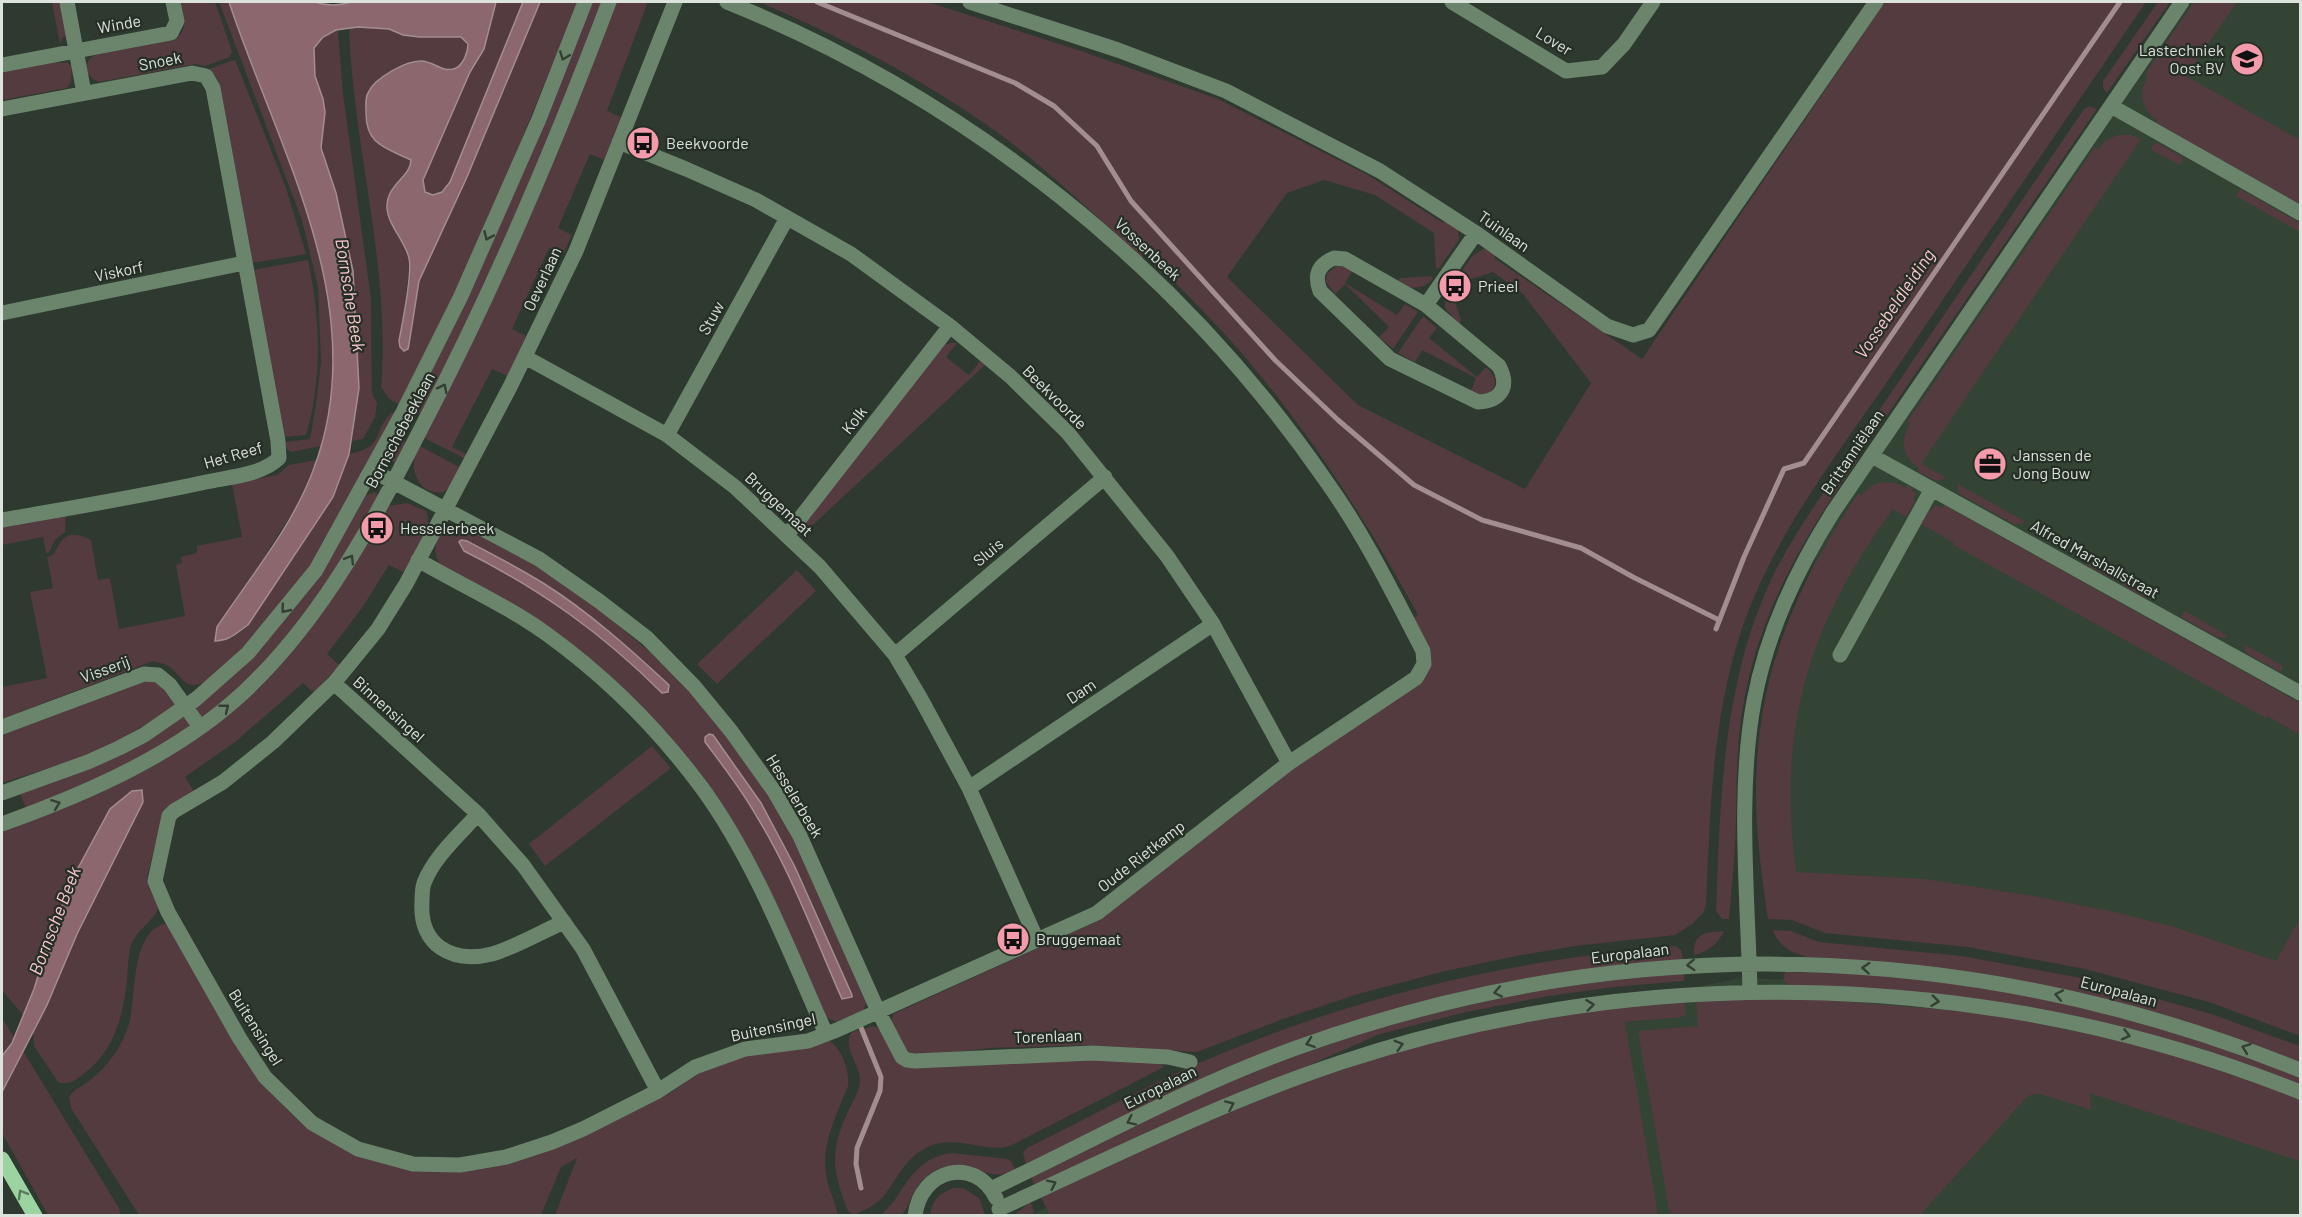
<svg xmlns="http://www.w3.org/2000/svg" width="2302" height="1217" viewBox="0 0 2302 1217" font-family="Barlow,sans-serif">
	<rect width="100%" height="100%" fill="#2e392f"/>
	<path fill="#334334" d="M2192 2H2300V1027L2203 981 1774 916 1769 679 1825 533Z
		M1741 978 1875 982 2024 999 2300 1085V1215L1028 1216 1335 1083 1543 1017Z"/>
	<path fill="#533b3f" d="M52 2H61L67 36 63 37 60 44Z
		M181 2H215L232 51 230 57 205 66 195 64 99 82C85 77 81 63 95 55L174 40C189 30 184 17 181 2Z
		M219 2H229L297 179 314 235 324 280 332 333 333 363 332 393 321 446 291 452 287 449 285 442 310 439 316 405 321 362 318 287 302 220Z
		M496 2H523L450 182C442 191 437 197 425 192L423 180 470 72 484 49Z
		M540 2H578L474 255 401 405 389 399 381 387C391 267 353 148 349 28L376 27 419 37H462C471 45 468 62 456 67 443 74 434 61 422 61 410 61 393 69 383 76 378 79 370 87 368 93 362 104 366 132 375 141 384 150 399 155 411 160 411 176 387 183 387 207 387 227 409 242 410 262 411 269 408 278 407 285 405 305 401 324 399 344L408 349 419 281 467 177Z
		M587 2H606L559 122 423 416 409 408Z
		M614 2H648L607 111 621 117 604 160 590 154 558 228 572 235 563 254 549 248 512 329 526 336 509 373 507 376 492 369 452 447 468 455 466 459 422 437Z
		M759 2H928L1081 51 1218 99 1368 175 1443 223 1446 219 1458 229 1459 240 1439 268 1436 269 1434 233 1375 195 1324 180 1287 193 1227 277 1358 405 1525 489 1591 383 1523 294 1493 272 1456 284 1455 281 1472 256 1485 248 1497 253 1494 258 1642 359 1885 2H2118L2070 73 2120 2H2146C2063 124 1979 246 1896 369 1838 454 1772 536 1740 635 1712 721 1710 815 1706 906L1703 913 1692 924 1675 935 1575 946 1516 956 1441 972 1358 994 1283 1019 1197 1052 1085 1045 990 1048 925 1056 907 1052 891 1022 893 1014 1100 920 1286 773 1422 680 1413 618 1418 615C1370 526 1315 441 1250 363 1218 325 1182 289 1146 254L1142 258C1094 214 1046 168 994 130 921 78 841 37 759 2Z
		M2158 2H2170L2107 93 2103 88V81Z
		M2194 2H2237L2186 76 2300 140V204L2155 123 2157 120C2141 109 2138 92 2148 76L2145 74Z
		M338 30 343 94 371 299 372 394 377 403 375 417 363 439 352 441 359 388 353 271 336 193 321 148 325 112 323 99 315 76 313 59 314 48 323 37Z
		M234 60 236 62 286 188 306 254 252 263 218 80 209 69Z
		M53 62 68 63 72 67 71 82 67 88 2 100V72Z
		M2089 106 2097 109 1868 443 1866 442 1863 434 2084 109Z
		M2118 135H2131L2141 139 1921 464 1947 478 1936 481 1918 472 1919 468C1903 458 1899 441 1910 424L1907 422 2095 147 2098 149 2106 140Z
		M2155 142 2184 158 2180 165 2151 150Z
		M2240 189 2300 223V232L2236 196Z
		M308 260C320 316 323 378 306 435L284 437 253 270Z
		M1336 266 1346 267 1352 271 1345 283 1397 315 1405 304 1418 312 1393 349 1379 337 1389 327 1345 284 1335 294 1326 282 1327 274Z
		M1431 276 1433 279C1422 290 1409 291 1398 280L1401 278Z
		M1451 289 1461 320 1459 324 1445 308 1446 294Z
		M1423 316 1437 328 1429 338 1477 377 1486 367C1495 375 1499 384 1489 394L1478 395 1471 391 1476 378 1422 350 1415 362 1398 353Z
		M951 343H957L946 357 969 375 980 361 985 365 801 536 803 525 943 345Z
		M392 412 397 414 316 560 256 639 205 682C183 692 182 674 168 666 164 663 158 663 153 661L2 719V687L47 678 30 592 53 588 47 557 54 554C63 534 71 530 91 540L98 580 110 578 119 629 185 616 176 565 182 563 181 557 197 553V546L242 537 232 484 277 475 289 465 317 460 297 505 270 548 223 641 232 638 248 625 333 497 349 454C386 447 371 432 392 412Z
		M395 436 409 444 396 464C385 457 390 445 395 436Z
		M418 445 461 468 450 487 444 492C417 497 407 465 418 445Z
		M1854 455 1859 458C1803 538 1757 615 1742 713 1736 750 1737 786 1736 823 1735 855 1732 887 1729 919H1722L1716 911C1720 799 1723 679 1773 576 1794 533 1822 495 1848 456Z
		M1883 482 1896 483 1906 488 1908 485 1916 494 1913 499 1915 501 1906 517 1893 509C1808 625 1777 729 1796 872L1924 879 2034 896 2115 912 2174 927 2276 961 2300 918V1036L2212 1003 2085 969 1968 947 1825 933 1792 920 1768 919C1762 878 1756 837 1756 796 1755 679 1794 588 1858 494L1861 495 1871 486Z
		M1956 483 2026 522 2015 525 1960 494Z
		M375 492 380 497 335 579 238 692 149 756 27 810 20 794 73 775 233 673 360 501 366 495Z
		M407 503 426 511C434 530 415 553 406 569L403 572 389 565 362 608 327 654 339 665 314 693 303 683 235 742 185 777 194 791 162 816 147 878 149 888 159 907C153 923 135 930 130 948 128 958 128 970 127 981 123 1015 115 1049 86 1072 77 1079 70 1086 58 1082L34 1046 33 1031 47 1005 77 934 102 881 143 802 115 805 103 821 78 868 54 925 34 989 23 1015 2 990V829L83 798 243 698 388 506Z
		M1935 505 1943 508 1944 505 2300 703V735L2268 716 2266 718 1953 545 1954 543 1921 524 1930 509 1932 510Z
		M66 515 65 532 56 539 49 552 46 553 43 537 2 545V527Z
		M455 525H460L531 563 585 598 650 652 714 717 760 781 800 850 866 1003 863 1011 837 1022 825 1017 761 875 646 711 442 566C429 552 436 530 455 525Z
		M2086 556 2120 574 2116 581 2086 565Z
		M797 570 816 591 717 684 697 664Z
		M2125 577 2155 593 2145 598 2121 584Z
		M2185 611 2228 636 2219 638 2181 617Z
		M2244 644 2283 666 2280 672 2246 653Z
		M141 678H160L178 706 96 753 2 783V727Z
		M652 746 671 768 545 866 529 844Z
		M163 924H167L266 1088 300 1122 320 1136 350 1152 396 1167 433 1172 617 1119 668 1094 706 1069 748 1055 798 1050 828 1040C842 1048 850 1071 848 1086 836 1117 820 1146 827 1180 829 1192 837 1204 838 1216L555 1215 577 1158 561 1167 541 1215H139L71 1108 69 1097C74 1089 83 1086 90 1080 109 1065 122 1046 129 1024 137 995 130 936 163 924Z
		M1773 930 1791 931 1819 942 1962 956 2087 979 2211 1014 2300 1046V1064L2252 1045 2173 1018 2070 991 1805 960V956C1790 953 1778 945 1773 930Z
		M1724 931C1718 944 1708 952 1694 955 1693 933 1705 932 1724 931Z
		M1675 946 1681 950 1683 960 1651 964 1393 1011 1026 1166 1023 1152 1027 1148C1092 1116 1156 1080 1223 1053 1367 993 1519 959 1675 946Z
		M1684 972V981L1614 987 1549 996 1466 1012 1380 1034 1035 1186 1031 1176 1143 1120 1255 1070 1391 1023 1541 989Z
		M1785 972 1876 974 1993 988 2157 1025 2300 1075V1086L2072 1017 1961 998 1790 986 1783 980Z
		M1800 998 1987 1013 2150 1047 2300 1098V1161L2089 1093 2092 1110 2040 1094H2033L2027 1097 1920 1215H1670L1638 1031 1698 1026 1696 999Z
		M1685 1000V1014L1682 1017 1625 1022 1658 1215 1050 1216 1041 1197 1070 1181 1288 1087 1436 1040 1534 1019Z
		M2 1018 14 1037 2 1056Z
		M874 1026 879 1028 893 1054 1157 1061 1164 1067 1010 1146C982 1154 956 1132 924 1149 903 1160 897 1181 882 1198 875 1206 864 1210 854 1215L848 1211C833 1173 829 1152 847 1114 851 1104 860 1091 860 1080 860 1064 841 1047 852 1032Z
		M23 1051 119 1208 121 1215H48L2 1133V1092Z
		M952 1153 1007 1159 1011 1161 1016 1171C982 1186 953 1145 920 1183 912 1192 910 1205 902 1215L881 1216C885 1210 890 1206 894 1201 909 1178 922 1156 952 1153Z
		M954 1188H963L979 1198 985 1215H930C932 1200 939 1193 954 1188Z
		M1030 1202 1034 1210 1033 1215 1013 1216Z"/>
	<path fill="#8c686e" stroke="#a48d8f" stroke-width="1.5" d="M229 2H314C327 6 339 6 352 2H496L484 49 470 72 423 180 425 192 433 195 442 192 450 182 523 2H540L467 177 419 281 409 344 408 349 404 351 400 347 399 341C402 325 413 271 409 258 405 241 388 225 387 208 386 184 411 177 411 160 386 148 365 145 366 111 366 105 365 98 368 93 374 78 406 61 421 61 434 61 443 74 456 68 464 64 468 51 468 44L461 37H419L403 35 389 29 358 27 336 30 323 37 314 48 315 76 323 99 325 112 321 148 336 193 353 271 359 388 349 454 333 497 248 625C236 633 230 641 215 641L217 627C251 576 293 526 314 468 374 308 278 150 229 2Z
		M461 540 467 541C492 554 519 568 543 583 589 612 629 648 669 685L668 692 662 693C602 633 540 589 464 551L459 542Z
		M709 734 713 735 761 803 795 867 852 995V997L842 999C815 938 792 874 757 817 742 790 723 766 705 742V737Z
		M142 790 143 802 77 934 47 1005 2 1092V1056L12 1043 34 989 54 925 78 868 110 809 132 791Z"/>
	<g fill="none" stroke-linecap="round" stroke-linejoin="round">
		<path stroke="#a48d8f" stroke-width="5" d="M817 2 1015 83 1054 106 1097 146 1131 201 1275 360 1338 420 1414 485 1482 520 1581 548 1633 577 1719 620
			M1716 629 1744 557 1784 469 1804 463 2120 2
			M860 1025 881 1077 880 1091 857 1148 856 1164 861 1188"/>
		<path stroke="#6b856d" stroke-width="15" d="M67 2 84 93
			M970 2 1118 50 1226 91 1380 171 1476 233 1607 326 1633 335 1649 330 1876 2
			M1452 2 1566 71 1602 67 1624 44 1653 2
			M2 65 171 33 177 21 173 2
			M2111 106 2300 213
			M2 109 192 73 206 76 213 88 278 441 279 458C262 475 229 477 206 482 138 497 70 508 2 520
			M619 142 686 169 756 200 851 254 950 326 1011 377 1068 433 1167 556 1213 624 1289 763
			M1334 258 1345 259 1426 305 1499 366C1510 387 1501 401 1478 402L1390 359 1320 291C1314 275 1318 265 1334 258Z
			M1426 305 1476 233
			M2 313 244 263
			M525 357 667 435 735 487 820 567 895 655 921 699 969 788 1037 940
			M667 435 787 218
			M1872 456 2300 693
			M371 470 539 559 599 601 647 638 694 686 731 731 774 791 800 836 878 1011 902 1057 907 1060 915 1061 1092 1053 1168 1057 1190 1062
			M787 535 950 326
			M418 560C461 585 508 606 548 635 606 677 659 730 702 788 754 859 790 953 826 1034
			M895 655 1105 477
			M1840 655 1932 489
			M334 683 273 742 223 782 174 811 169 816 155 881 168 912 240 1039 265 1077 312 1123 358 1149 413 1164 460 1165 506 1157 552 1142 583 1129 658 1091 695 1067 745 1049 808 1041 837 1030 1097 913 1289 763 1416 678 1424 664 1423 651C1393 593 1364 534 1326 481 1179 268 968 99 727 2
			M2 727 144 674 158 675 170 685 200 727
			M969 788 1213 624
			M2 793 88 762 119 748 144 735 196 699 248 653 316 570 403 412 461 296 539 119 585 2
			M478 814C459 835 434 857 424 883 422 889 422 896 422 902 419 945 452 964 492 954 514 948 543 931 564 922
			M2 824C88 793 176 755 244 692 327 614 378 513 429 413 498 280 556 142 609 2
			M1750 992C1748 899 1737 792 1754 701 1767 632 1796 571 1833 512L2182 2
			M658 1091 583 949 523 865 478 814 334 683 378 629 406 584 510 387 576 251 675 2
			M991 1189C1092 1141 1190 1086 1296 1048 1629 928 1972 938 2300 1070
			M999 1209C1112 1157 1224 1101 1342 1062 1652 959 1998 971 2300 1092
			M915 1216C920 1169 975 1155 996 1198"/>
		<path stroke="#9cd4a1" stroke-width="15" d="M2 1159 35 1216"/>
	</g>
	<defs><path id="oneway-chevron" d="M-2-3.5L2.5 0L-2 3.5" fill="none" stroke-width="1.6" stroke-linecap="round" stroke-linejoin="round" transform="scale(1.5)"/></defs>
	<g stroke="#334033">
		<use href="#oneway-chevron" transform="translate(564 56) rotate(111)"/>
		<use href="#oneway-chevron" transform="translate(488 236) rotate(114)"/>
		<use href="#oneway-chevron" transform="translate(443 388) rotate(-63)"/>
		<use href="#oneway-chevron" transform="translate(350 559) rotate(-58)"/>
		<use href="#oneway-chevron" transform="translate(285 609) rotate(129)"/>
		<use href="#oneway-chevron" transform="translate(225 708) rotate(-39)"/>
		<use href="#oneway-chevron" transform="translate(56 804) rotate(-21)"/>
		<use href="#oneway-chevron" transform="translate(1691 965) rotate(177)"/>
		<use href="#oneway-chevron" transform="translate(1866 968) rotate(-176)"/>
		<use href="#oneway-chevron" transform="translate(1498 992) rotate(169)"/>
		<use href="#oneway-chevron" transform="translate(2059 995) rotate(-169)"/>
		<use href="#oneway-chevron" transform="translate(1935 1001) rotate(6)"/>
		<use href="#oneway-chevron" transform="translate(1590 1005) rotate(-7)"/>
		<use href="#oneway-chevron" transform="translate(2126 1035) rotate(14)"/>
		<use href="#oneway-chevron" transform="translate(1310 1043) rotate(161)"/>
		<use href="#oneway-chevron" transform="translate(1399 1045) rotate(-16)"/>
		<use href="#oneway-chevron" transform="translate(2246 1048) rotate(-160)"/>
		<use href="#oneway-chevron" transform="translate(1230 1105) rotate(-24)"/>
		<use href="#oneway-chevron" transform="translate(1131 1121) rotate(154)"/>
		<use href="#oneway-chevron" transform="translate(1052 1184) rotate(-26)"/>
	</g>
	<use stroke="#5b795d" href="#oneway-chevron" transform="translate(22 1194) rotate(-120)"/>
	<defs>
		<symbol id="school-disc" viewBox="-11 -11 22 22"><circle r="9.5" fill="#f39aab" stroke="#252f25"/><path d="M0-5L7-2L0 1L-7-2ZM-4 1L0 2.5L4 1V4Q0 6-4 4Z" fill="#111"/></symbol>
		<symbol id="bus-disc" viewBox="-11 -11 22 22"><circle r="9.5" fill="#f39aab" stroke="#252f25"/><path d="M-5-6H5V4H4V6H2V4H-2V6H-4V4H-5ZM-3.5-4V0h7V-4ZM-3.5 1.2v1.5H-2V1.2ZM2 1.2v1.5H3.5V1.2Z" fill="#111"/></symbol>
		<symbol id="office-disc" viewBox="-11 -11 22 22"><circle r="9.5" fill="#f39aab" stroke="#252f25"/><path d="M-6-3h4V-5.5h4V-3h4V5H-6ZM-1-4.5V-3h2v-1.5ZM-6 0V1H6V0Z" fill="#111"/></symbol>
	</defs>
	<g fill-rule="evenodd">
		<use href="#school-disc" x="2228" y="40" width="38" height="38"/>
		<use href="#bus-disc" x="624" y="124" width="38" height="38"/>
		<use href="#bus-disc" x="1436" y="267" width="38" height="38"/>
		<use href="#office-disc" x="1971" y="445" width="38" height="38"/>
		<use href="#bus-disc" x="358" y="509" width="38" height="38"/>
		<use href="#bus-disc" x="994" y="920" width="38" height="38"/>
	</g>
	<g text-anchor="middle" stroke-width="4.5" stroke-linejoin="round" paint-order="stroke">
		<g font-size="16" fill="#dce3dd" stroke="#252f25">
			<text transform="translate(119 24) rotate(-10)" y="6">Winde</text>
			<text transform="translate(1554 41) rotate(31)" y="6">Lover</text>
			<text transform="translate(160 61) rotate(-11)" y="6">Snoek</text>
			<text transform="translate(1504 231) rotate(35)" y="6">Tuinlaan</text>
			<text transform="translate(1148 249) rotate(43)" y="6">Vossenbeek</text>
			<text transform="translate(119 271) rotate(-12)" y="6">Viskorf</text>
			<text transform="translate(542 279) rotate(-65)" y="6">Oeverlaan</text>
			<text transform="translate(711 318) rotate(-61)" y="6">Stuw</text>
			<text transform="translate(1055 397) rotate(45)" y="6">Beekvoorde</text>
			<text transform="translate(854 420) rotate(-52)" y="6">Kolk</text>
			<text transform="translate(400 430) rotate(-62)" y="6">Bornschebeeklaan</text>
			<text transform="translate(1852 452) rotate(-56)" y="6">Brittanniëlaan</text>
			<text transform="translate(233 455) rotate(-16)" y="6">Het Reef</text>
			<text transform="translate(779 504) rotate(43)" y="6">Bruggemaat</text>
			<text transform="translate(988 552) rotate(-40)" y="6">Sluis</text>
			<text transform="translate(2095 559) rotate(29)" y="6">Alfred Marshallstraat</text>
			<text transform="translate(105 669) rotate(-20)" y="6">Visserij</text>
			<text transform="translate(1081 691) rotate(-34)" y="6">Dam</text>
			<text transform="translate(389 709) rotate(42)" y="6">Binnensingel</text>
			<text transform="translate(795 796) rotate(59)" y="6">Hesselerbeek</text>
			<text transform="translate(1141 856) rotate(-38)" y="6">Oude Rietkamp</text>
			<text transform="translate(1630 953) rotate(-7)" y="6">Europalaan</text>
			<text transform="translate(2119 991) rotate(15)" y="6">Europalaan</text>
			<text transform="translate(256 1027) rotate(58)" y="6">Buitensingel</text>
			<text transform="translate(773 1027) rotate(-12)" y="6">Buitensingel</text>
			<text transform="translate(1048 1036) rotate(-2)" y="6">Torenlaan</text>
			<text transform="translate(1160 1087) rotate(-26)" y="6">Europalaan</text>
		</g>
		<g font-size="16" fill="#dce3dd" stroke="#252f25" text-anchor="start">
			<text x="2224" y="56" text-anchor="end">Lastechniek<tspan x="2224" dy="18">Oost BV</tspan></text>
			<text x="666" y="149">Beekvoorde</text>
			<text x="1478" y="292">Prieel</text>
			<text x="2013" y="461">Janssen de<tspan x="2013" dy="18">Jong Bouw</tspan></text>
			<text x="400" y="534">Hesselerbeek</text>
			<text x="1036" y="945">Bruggemaat</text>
		</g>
		<g font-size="18" font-style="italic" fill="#fcc7d0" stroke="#252f25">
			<text transform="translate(350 295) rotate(81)" y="6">Bornsche Beek</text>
			<text transform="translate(1895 304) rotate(-56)" y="6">Vossebeldleiding</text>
			<text transform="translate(55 921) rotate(-69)" y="6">Bornsche Beek</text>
		</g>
	</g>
	<rect width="2302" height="1217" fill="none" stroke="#dce3dd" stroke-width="6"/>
</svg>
